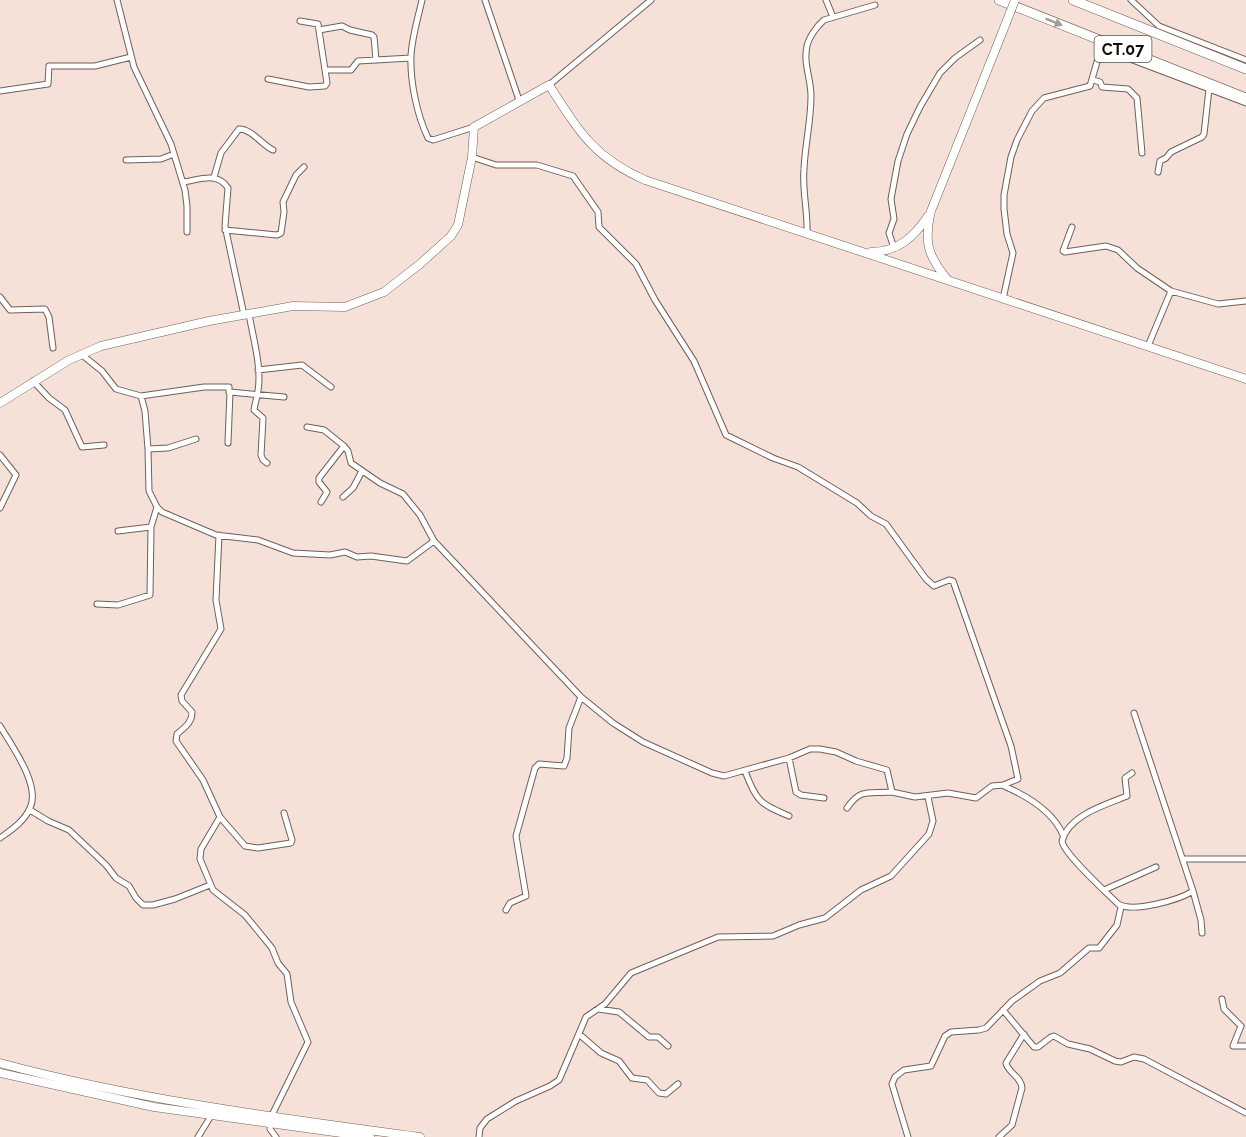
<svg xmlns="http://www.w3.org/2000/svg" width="1246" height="1137" viewBox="0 0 1246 1137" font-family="Raleway,sans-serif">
	<rect width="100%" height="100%" fill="#f6e1d8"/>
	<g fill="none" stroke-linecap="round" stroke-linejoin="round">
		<defs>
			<path id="street" d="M117 0 134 67 171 144 185 190 187 206V232
				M422 0C418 18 412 37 411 56 410 82 417 115 428 138L433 140 474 127
				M485 0 519 100
				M826 0 833 17
				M1131 0 1159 26 1246 60
				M300 21 318 24 325 70
				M319 30 342 26 350 30 372 35 374 37 376 60
				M268 79 309 87 325 86 327 83 325 70H351L358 61 411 58
				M1093 80 1100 82 1102 87 1128 89 1137 98 1142 153
				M549 85 651 0
				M0 91 48 84 49 66H95L131 57
				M126 160 161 159 174 154
				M1158 172 1160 161 1166 158 1171 152 1202 137 1204 134 1209 89
				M214 177 221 153 239 129C252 129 262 145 273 150
				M183 182C199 180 217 171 228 188L225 226 244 315
				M1072 227 1063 251 1065 252 1106 246 1118 250 1137 268 1171 291 1218 304 1246 301
				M225 230 277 235 281 233 284 212 283 202 296 175 304 167
				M807 233C808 212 802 190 804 169 805 145 811 121 811 96 811 78 803 64 807 46 809 37 817 26 824 20L875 5
				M894 248 889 233 894 219 891 199 898 161 907 134 920 107 940 73 955 58 980 40
				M0 297 10 310 45 309 49 317 53 348
				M1003 299 1013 253 1007 234 1004 209V195L1011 157 1017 140 1032 111 1044 98 1090 86 1101 48 1246 103
				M249 314C253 338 262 367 258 391 257 398 255 403 254 410L263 418 261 455 263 460 267 463
				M1148 346 1171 291
				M81 354 102 371 116 389 141 396 204 387H229V392
				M258 370 302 365 331 387
				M33 381 49 398 65 410 82 447 104 445
				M141 396 145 411 148 449 149 491 157 507 162 512 216 535 258 540 293 553 330 555 345 552 357 557 371 556 407 561 434 541
				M307 427 324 430 344 446 348 451 351 463 380 483 403 494 420 515 434 541 581 697 613 723 643 742 712 773 724 776 789 758 810 749H820L836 752 856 761 887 770 892 792 915 797 948 793 976 798 992 786 1003 785 1018 779 1011 746 953 581 949 580 934 586 926 579 886 524 871 516 857 503 798 467 773 458 726 435 694 361 655 300 636 264 599 227 598 212 573 176 537 165H496L472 157
				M228 443 230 392 284 397
				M148 449 168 448 196 439
				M0 455 16 475 0 508
				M343 497 353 488 362 471
				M321 502 327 492 319 482V478L344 446
				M118 531 151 527
				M219 535 216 600 221 629 181 695 182 701 192 712C192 723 185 727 177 734L176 741 203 780 220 817 245 846 258 848 291 843 292 840 284 813
				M97 604 118 605 150 595 151 527 157 507
				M0 726C12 746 41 786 30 808 24 822 11 830 0 838
				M789 758 796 792 801 795 824 798
				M745 771C756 801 760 804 789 816
				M1132 773 1125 778 1127 796C1105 805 1069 815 1062 841 1063 853 1107 893 1118 904 1133 913 1179 900 1193 891L1134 713
				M1004 786C1027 796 1053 811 1063 835
				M847 808C861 787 870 794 892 792
				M30 810 48 821 69 830 106 865 116 878 129 886 136 898 143 905H153L175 899 210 885
				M220 817 201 849 200 859 213 890 245 915 272 948 278 963 287 974 291 1002 308 1042 271 1117 270 1129 276 1137
				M1184 859H1246
				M1104 890 1156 867
				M1193 891 1201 920 1202 933
				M506 910 510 903 526 896 516 836 535 768 539 764 564 766 567 758 569 728 581 697
				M1222 999 1224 1009 1241 1026 1233 1046H1246
				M598 1009 619 1012 649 1037H658L668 1046
				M1003 1010 1034 1047H1038L1051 1037 1054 1036 1068 1044 1090 1049 1115 1061 1121 1062 1134 1057 1144 1059 1246 1113
				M579 1034 601 1053 619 1061 632 1078 647 1080 659 1093 666 1094 678 1084
				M198 1137 211 1116
				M479 1137 480 1128 487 1119 516 1101 550 1086 559 1080 586 1017 605 1004 631 973 718 937 773 936 799 925 825 918 861 890 891 876 929 834 933 821 928 797
				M908 1137 892 1084 895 1077 904 1070 931 1066 945 1036 951 1032 979 1030 986 1028 1012 1001 1040 981 1060 973 1089 948H1099L1117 925 1121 907
				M999 1137 1012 1125 1022 1088C1021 1076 1008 1073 1006 1063L1024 1034"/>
			<path id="secondary" d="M871 252C898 252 914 237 928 216
				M947 279C927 255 924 241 931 211L1006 23
				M0 403 69 360 101 346 209 321 293 306 345 307 384 292 420 264 451 236 458 225 472 157 474 127 549 85C579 131 593 157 645 180L1246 379
				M0 1063C138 1100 279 1118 420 1137
				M0 1073 154 1107 370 1137"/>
			<path id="highway" d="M999 0 1246 98
				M1073 0 1246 69"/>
		</defs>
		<use href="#street" stroke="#715f58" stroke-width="7"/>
		<use href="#secondary" stroke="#715f58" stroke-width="9"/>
		<use href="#highway" stroke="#715f58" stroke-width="10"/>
		<use href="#street" stroke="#fff" stroke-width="5"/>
		<use href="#secondary" stroke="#fff" stroke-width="8"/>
		<use href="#highway" stroke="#fff" stroke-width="9"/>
		<defs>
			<path id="secondary-bridge" d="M1006 23 1015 0"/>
		</defs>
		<use href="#secondary-bridge" stroke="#715f58" stroke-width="9" stroke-linecap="butt"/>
		<use href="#secondary-bridge" stroke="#fff" stroke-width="8"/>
	</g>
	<defs><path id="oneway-solid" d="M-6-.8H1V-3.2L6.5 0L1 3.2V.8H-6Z" transform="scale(1.5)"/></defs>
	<use fill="#a09d9c" href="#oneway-solid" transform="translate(1054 22) rotate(22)"/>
	<g text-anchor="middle" stroke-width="5" stroke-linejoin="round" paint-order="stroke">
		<rect fill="#fff" stroke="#585452" stroke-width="1.5" x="1094.5" y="36" width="57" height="26" rx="4.5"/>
		<g font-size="16" font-weight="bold" fill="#110a08">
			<text x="1123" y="55">CT.07</text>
		</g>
	</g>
</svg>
